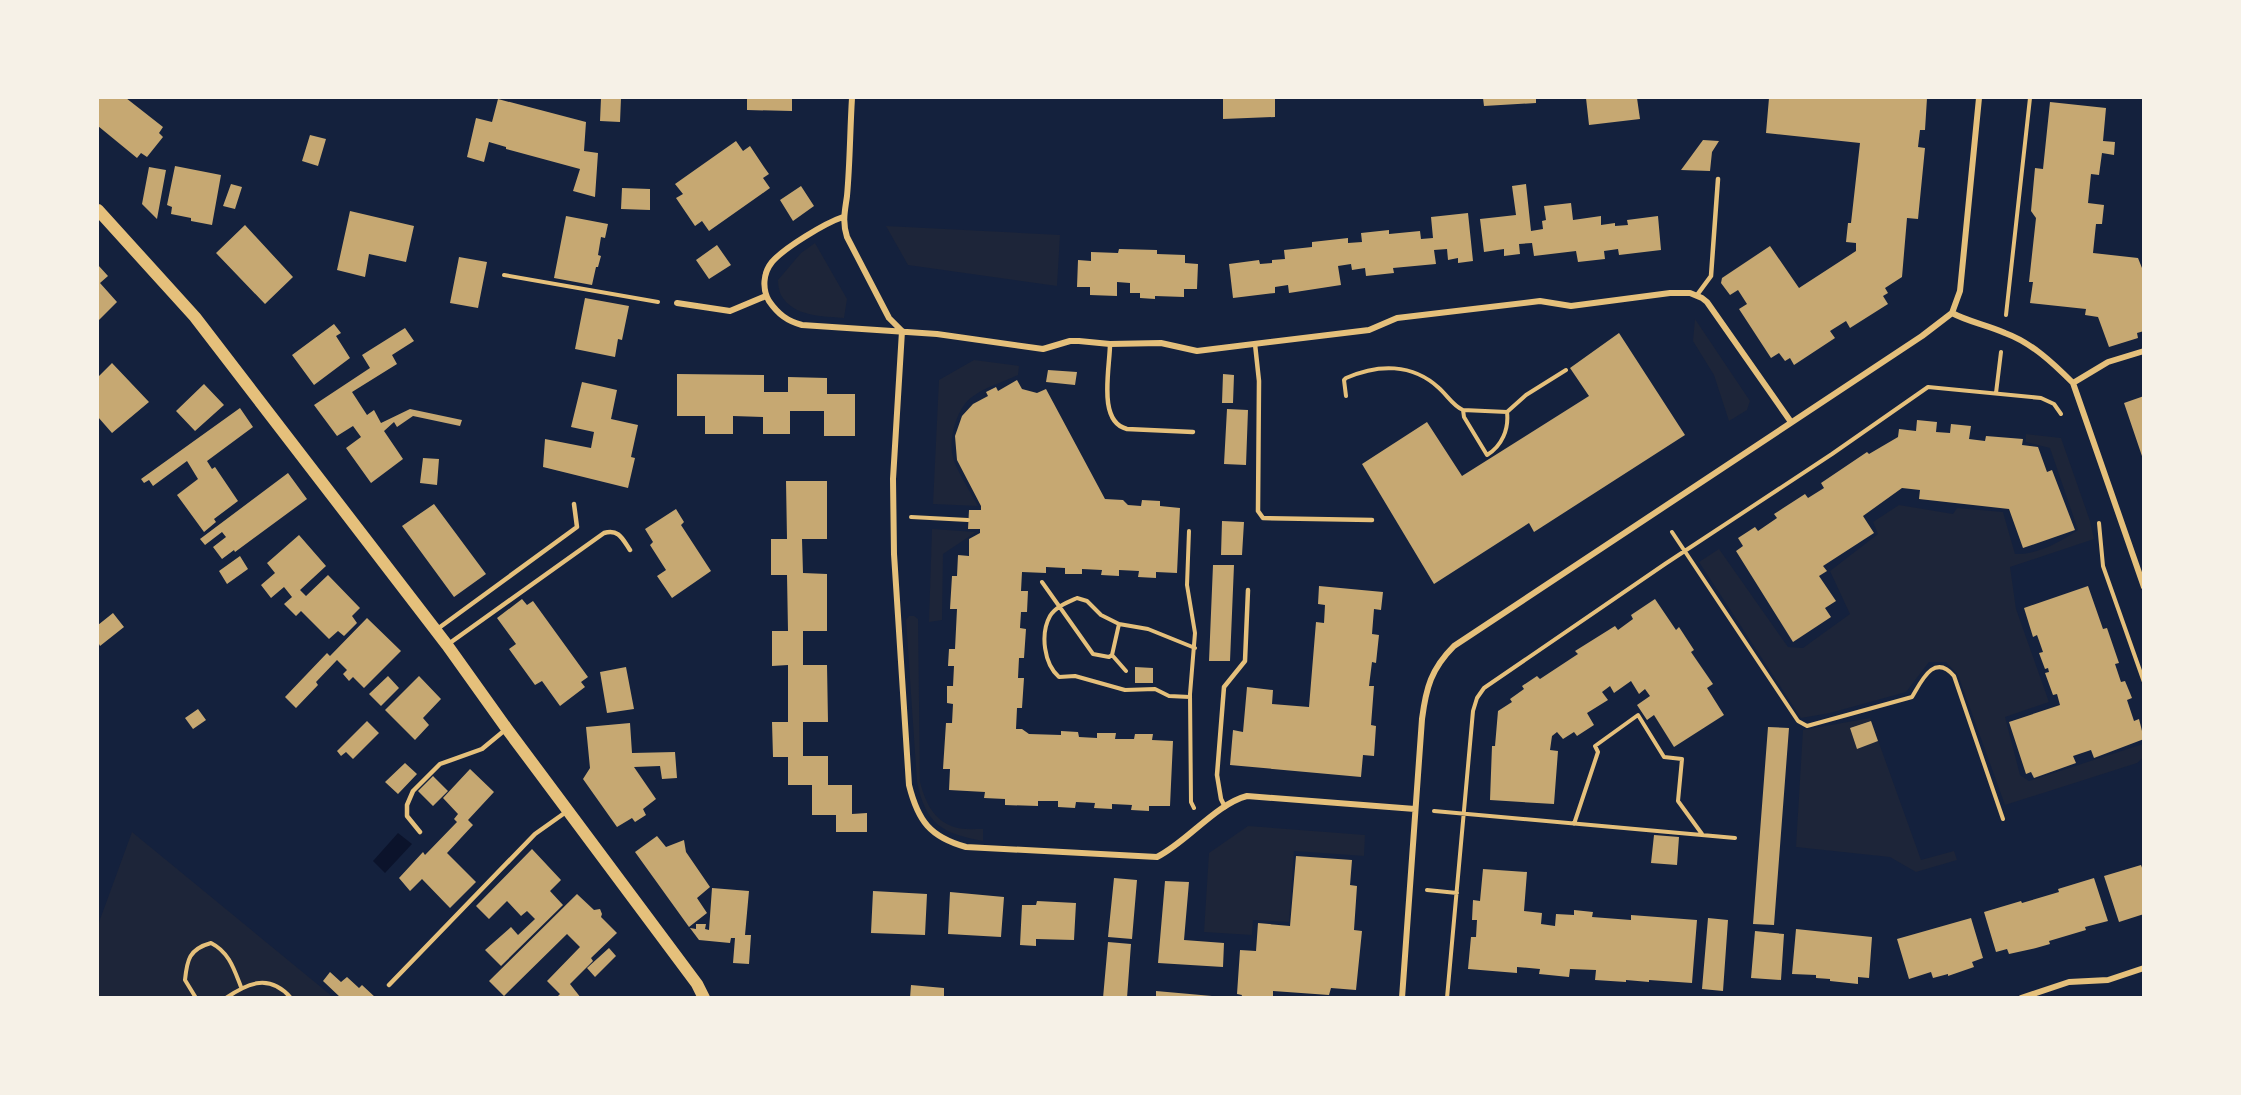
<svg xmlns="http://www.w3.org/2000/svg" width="2241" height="1095" viewBox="0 0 2241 1095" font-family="'Open Sans',sans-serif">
	<rect width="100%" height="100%" fill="#14213d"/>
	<path fill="#1d2539" d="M886 226 1060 235 1057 286 908 265Z
		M815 243 847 299 844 318C823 316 793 317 781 295 779 291 778 284 778 280L801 253Z
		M1695 319 1750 401 1747 410 1729 421 1714 375 1693 341Z
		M974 360 1019 366 1018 375C1003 382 985 387 972 397 956 408 947 443 954 461 960 476 970 491 978 506L933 504 939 380Z
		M2026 434 2061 438 2090 521 2094 539 2010 567 2016 609 2049 702 2005 717 2020 775 2029 781 2143 744V758L2137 763 2005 805 1958 675 1946 662H1929L1906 692 1830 713 1801 718 1699 562 1719 549 1788 647 1803 648 1850 614 1830 571 1878 534 1873 522 1899 505 1953 514 1957 508 2003 512 2015 554C2037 555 2060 542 2078 530L2050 448 2026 442Z
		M932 529 976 532 943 554 942 620 929 622Z
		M909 616H914L918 619 920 782C925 801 933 820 954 827 962 830 974 829 983 829V841C942 833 926 825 917 782L906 620Z
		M1870 718 1921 860 1954 851 1957 860 1916 872 1890 857 1796 847 1803 730Z
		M1248 826 1365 835 1364 856 1294 851 1289 922 1253 920 1252 935 1204 932 1209 853Z
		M132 832 333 997H98V925Z"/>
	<path fill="#0b132b" d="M398 833 412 844 385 873 373 861Z"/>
	<path fill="#c6a872" d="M98 98H126L163 127 159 133 163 137 147 157 141 153 137 158 98 126Z
		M601 98H621L620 122 600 121Z
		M747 98H792V111L747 110Z
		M1223 98H1275V117L1223 119Z
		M1483 98H1536V103L1484 106Z
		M1586 98H1637L1640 119 1589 125Z
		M1769 98H1927L1925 130H1920L1918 147 1925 148 1918 219 1907 218 1902 277 1885 288 1888 293 1883 296 1888 304 1850 328 1846 321 1830 331 1835 338 1794 365 1790 358 1785 361 1779 353 1771 358 1739 309 1747 304 1738 290 1730 295 1721 283 1722 278 1770 246 1799 288 1856 251V243L1846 242 1848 223H1851L1860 143 1766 133Z
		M498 99 586 122 584 151 598 153 595 197 573 191 580 169 506 149V147L489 142 484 162 467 157 476 118 492 122Z
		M2050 102 2106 108 2103 141 2115 142 2114 155 2102 153 2099 175 2091 174 2088 203 2104 205 2102 224H2096L2093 253 2138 258 2144 273V331L2137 333 2138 338 2109 347 2098 317 2085 315 2086 309 2030 303 2033 282H2029L2036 218 2031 211 2035 168 2043 169Z
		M310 135 326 139 318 166 302 161Z
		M1703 140 1719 141 1712 152 1710 171 1681 170Z
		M736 141 743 151 750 146 764 167 769 174 763 178 770 188 709 231 702 221 695 226 676 198 683 194 675 184Z
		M175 166 221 175 212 225 191 221V218L171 214 172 207 167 205Z
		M149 167 166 170 157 219 142 204Z
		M231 184 242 187 235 209 223 206Z
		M1526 184 1531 231 1543 229 1542 221 1546 220 1544 206 1571 203 1573 220 1601 216V225L1615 223V226L1628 225 1627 220 1658 216 1661 250 1619 255 1618 249 1604 251 1605 259 1578 262 1576 251 1534 256 1532 243 1519 244 1520 254 1504 256V249L1484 252 1480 219 1516 215 1512 186Z
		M801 186 814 206 793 221 780 200Z
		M622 188 650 189V210L621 209Z
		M350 211 414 226 406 262 369 254 365 277 337 270Z
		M1468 213 1473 261 1458 263V258L1448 260 1447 249 1434 250 1436 264 1393 268 1394 273 1366 276 1365 268 1352 270 1351 264 1338 266 1341 285 1289 293 1288 285 1275 287V293L1233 298 1229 264 1259 260 1260 264 1272 263V260L1285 259 1284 250 1312 247V242L1348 238V243L1362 242 1361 233 1389 230V234L1420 231 1421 239 1433 238 1431 217Z
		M566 216 608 224 605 238 601 237 598 255 601 256 598 267H596L592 285 554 278Z
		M245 225 293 277 265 304 216 253Z
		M717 245 731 265 709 279 696 260Z
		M1119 249 1157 250V254L1185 255V263L1198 264 1197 289H1184V297L1155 296V299L1140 298V293H1130V283L1117 282V296L1090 295V287H1077L1078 260 1091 261V252L1118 253Z
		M459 257 487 262 478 308 450 303Z
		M98 265 108 276 100 283 117 302 98 321Z
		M585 298 629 306 622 340 618 339 615 357 575 349Z
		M334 324 341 333 336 336 350 358 314 385 292 355Z
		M405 328 414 341 392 355 397 364 352 392 367 415 374 410 381 423 410 409 462 420 460 426 413 416 397 427 394 422 384 431 403 459 371 483 346 448 361 437 353 426 337 436 314 405 370 368 362 355Z
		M1619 333 1685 435 1534 532 1529 523 1434 584 1362 464 1427 422 1462 476 1589 396 1570 368Z
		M112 363 149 402 112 433 98 417V377Z
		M1048 370 1077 372 1075 385 1046 382Z
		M677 374 764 375V392H788V377L827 378V394H855V436H824V411H790V434H763V417L733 416V434H705V416H677Z
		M1223 374 1234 375 1233 403H1222Z
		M1017 380 1022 389 1037 393 1046 389 1105 499 1123 500 1128 505 1141 506 1142 500 1160 501V506L1180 508 1177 573 1156 572V578L1138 577 1139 571 1119 570V576L1101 575 1102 570 1082 569V574H1065V568L1046 567V573L1022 572 1021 591H1028L1027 612H1021L1020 628 1026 629 1024 658H1019L1018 678H1024L1022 708H1017L1016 729H1022L1029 734 1061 735V731L1078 732 1079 737 1097 738V733H1116L1115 739H1134L1135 734H1153L1152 740 1173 741 1170 806H1149V811L1131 810 1132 805 1112 804V809L1094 808 1095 803 1076 802 1075 808 1058 807V801H1038V806L1005 805V799L984 798 985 792 949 790 950 769H943L946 723H952L953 704 947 703V686H953L954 666H948L949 649H955L957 609H950L952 576H957L958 555 969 556V539L980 533V529H968L969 510H981V506L957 460 955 436 962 416 973 404 988 396 986 392 996 387 998 391Z
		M582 382 617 390 611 419 638 425 631 457 635 458 628 488 543 467 545 439 591 448 594 432 571 427Z
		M204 384 224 405 195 431 176 411Z
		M2144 396V459H2143L2124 403Z
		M240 408 253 427 207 461 212 469 215 467 238 501 214 519 216 522 204 532 177 495 198 479 187 461 153 486 149 480 144 483 141 479Z
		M1227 409 1248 410 1246 465 1224 464Z
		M1917 420 1937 422 1936 432 1950 433 1951 424 1971 426 1969 439 1985 441 1986 436 2023 439 2022 445 2038 447 2047 472 2052 470 2075 530 2023 548 2009 509 1919 499 1920 490 1902 488 1863 516 1874 533 1823 566 1827 571 1819 576 1836 601 1825 608 1831 617 1793 642 1736 551 1743 546 1738 538 1755 527 1758 531 1777 518 1774 514 1805 494 1808 498 1824 488 1821 483 1867 452 1869 454 1898 437 1899 429 1916 431Z
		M423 458 439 459 437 485 420 483Z
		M288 473 307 499 235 552 234 550 222 559 213 547 226 537 222 532 205 545 200 539Z
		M786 481H827V539H802L803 573 827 574V631H803V665H827L828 722H803V756H828V785H852V814L867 813V832H836V815H812V785H788V757H773L772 722H788V665L772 666V631H788L787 575H771V539H787Z
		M434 504 486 574 454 597 402 526Z
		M676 509 684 522 681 525 711 571 672 598 657 576 666 570 650 545 653 542 645 529Z
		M1222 521 1244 522 1242 555H1221Z
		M299 535 326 566 300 590 306 596 328 575 360 608 352 616 357 623 344 636 338 631 329 639 301 611 296 616 284 604 292 597 284 587 271 598 261 585 275 573 267 563Z
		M240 556 248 569 227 584 219 571Z
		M1213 565H1234L1230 661H1209Z
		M1319 586 1383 592 1381 610 1374 609 1372 634 1379 635 1376 663 1372 662 1369 686H1374L1371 725 1376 726 1374 756 1363 755 1361 777 1230 765 1233 730 1243 732 1247 687 1273 690 1272 704 1309 707 1316 622 1324 623 1325 605 1318 604Z
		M2088 586 2103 629 2107 628 2119 663 2115 664 2121 682 2125 681 2130 693 2132 698 2127 700 2134 721 2139 719 2144 739 2094 758 2091 750 2073 756 2076 763 2034 778 2031 772 2026 774 2009 722 2060 705 2057 694 2053 695 2045 673 2049 672 2048 668 2045 669 2039 653 2043 652 2037 635 2033 637 2024 608Z
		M522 599 527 605 533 601 588 677 581 682 585 687 560 706 542 681 535 685 509 649 516 644 497 618Z
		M1655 599 1676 630 1679 627 1694 650 1691 652 1713 684 1707 688 1724 715 1674 747 1654 715 1647 720 1637 705 1650 696 1645 689 1639 694 1631 681 1614 693 1610 686 1602 692 1608 700 1587 713 1594 725 1577 736 1574 732 1563 739 1557 732 1552 736 1550 750 1558 751 1554 804 1490 800 1492 746H1495L1498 711 1512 702 1510 699 1524 689 1522 686 1537 676 1540 679 1578 654 1575 651 1615 626 1618 630 1633 619 1631 615Z
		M113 613 124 627 100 646 98 642V625Z
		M367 618 401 651 364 688 353 677 349 681 343 674 347 670 337 660 316 682 318 685 296 708 285 697 327 653 330 656Z
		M626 667 634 709 607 713 600 672Z
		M1135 667 1153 668V683H1135Z
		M388 676 399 688 381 706 369 694Z
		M419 676 441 699 423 718 429 725 415 740 385 710Z
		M198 709 206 720 193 729 185 718Z
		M367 721 379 733 353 759 346 752 341 756 337 751Z
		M1871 721 1878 741 1857 749 1850 728Z
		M630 723 632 753 675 752 677 778 662 779 660 766 634 767 656 799 643 809 646 815 635 822 632 818 617 827 583 779 590 768 586 727Z
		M1768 727 1789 728 1774 925 1753 924Z
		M405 763 417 774 398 794 385 782Z
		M470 769 494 792 468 820 473 825 447 853 476 882 450 908 422 879 410 891 399 878 423 852 425 855 457 822 454 819 458 814 443 798Z
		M433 776 448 791 433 806 418 791Z
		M1654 835 1679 837 1677 865 1651 863Z
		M657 836 666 847 684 840 686 852 710 887 697 898 707 913 689 927 635 852Z
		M532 849 561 880 550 891 563 905 501 966 485 950 511 927 518 935 535 919 527 911 521 916 507 901 489 919 476 906Z
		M1296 856 1352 860 1350 885 1357 886 1354 930 1362 931 1356 990 1331 988 1329 995 1273 991V997L1241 998 1242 995 1237 994 1240 950 1256 951 1258 923 1290 926Z
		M2141 865 2144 873V914L2119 922 2104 876Z
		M1483 869 1527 872 1524 911 1542 913 1541 924 1555 926 1556 914 1574 915V910L1593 912 1592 917 1631 920V915L1697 920 1692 983 1649 980V982L1626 980V982L1595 980 1596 970 1570 969 1569 977 1539 974 1540 969 1517 967V973L1468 969 1471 937H1476L1477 920H1472L1473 900 1480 901Z
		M1114 878 1137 880 1132 939 1108 937Z
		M2094 878 2108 921 2085 927 2086 930 2049 941 2050 944 2036 948 2009 954 2007 949 1996 952 1984 912 2021 901 2022 903 2059 892 2058 889Z
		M1165 881 1189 882 1184 940 1224 943 1223 967 1158 963Z
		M712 888 749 891 745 935H751L749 964 733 963 735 938H731L730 943 699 940 690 928 696 929V924H706L705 929 709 930Z
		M873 891 927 894 925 935 871 933Z
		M950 892 1004 897 1001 937 948 934Z
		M577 894 594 910 600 909 602 914 601 917 617 933 591 958 593 961 570 984 581 998H556L560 994 547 981 580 947 567 934 504 996 489 981Z
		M1037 901 1076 903 1074 940 1036 939V946L1020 945 1022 905H1036Z
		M1708 918 1728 920 1723 991 1702 989Z
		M1971 918 1983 958 1972 962 1974 967 1948 976V974L1933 978 1931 972 1909 979 1897 939Z
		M1796 929 1872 937 1869 978 1858 977V984L1830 981V979L1816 978V975L1792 974Z
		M1755 931 1784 934 1781 980 1751 978Z
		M1108 942 1131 944 1127 998H1103Z
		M609 948 616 956 595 977 587 968Z
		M330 972 341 982 347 977 359 988 362 985 376 998H341L323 981Z
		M911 985 944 988V998H910Z
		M1156 991 1212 996V998H1156Z"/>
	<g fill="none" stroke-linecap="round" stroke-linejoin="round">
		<path stroke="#e5c07b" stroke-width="4" d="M504 275 658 302
			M2006 315 2030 98
			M1996 393 2001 352
			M1346 396 1344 380 1346 378C1378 364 1412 363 1439 388 1447 395 1453 406 1463 410L1507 412 1526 395 1566 370
			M1463 410 1464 417 1487 455C1502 446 1509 429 1507 412
			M911 517 968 520
			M2099 523 2103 566 2144 682
			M1189 531 1187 585 1195 633 1190 694 1191 802 1194 808
			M1672 532 1798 721 1807 726 1912 697C1921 682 1934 652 1954 676L2003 819
			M1042 582 1093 654 1109 657 1112 655 1119 624
			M1112 655 1126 671
			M1190 697 1169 696 1155 689 1125 690 1075 676 1059 677C1044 664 1040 634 1050 616 1055 607 1068 602 1077 598L1087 601 1101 615 1119 624 1148 629 1195 648
			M1434 811 1735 838
			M1574 824 1598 752 1595 746 1638 715 1664 757 1682 759 1678 801 1702 834
			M1427 890 1457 893
			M196 998 185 980C187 960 189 949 211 943 229 952 234 969 241 987
			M226 998C249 982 270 974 291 998
			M1447 998 1473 711 1477 698 1484 688 1665 564 1832 454 1928 387 2041 398 2054 404 2061 414"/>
		<path stroke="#e5c07b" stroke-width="4.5" d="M1697 295 1711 276 1718 179
			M1110 344C1110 368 1097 422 1127 429L1193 432
			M1255 344 1259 381 1258 511 1263 518 1372 520
			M436 630 577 527 574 504
			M447 645 604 533C619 529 622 538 630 550
			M1225 807 1221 799 1217 775 1224 687 1245 661 1248 590
			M420 832 407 816V805L413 791 440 764 482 749 505 730
			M389 985 535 834 566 812"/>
		<path stroke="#e5c07b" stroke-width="6" d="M852 98C850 130 850 163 847 196 845 211 842 221 847 237L889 318 901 330
			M843 217C825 223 784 248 772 262 763 273 762 289 769 301 778 314 787 321 802 325L937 334 1043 349 1070 341H1079L1110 344 1161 343 1197 351 1369 330 1397 318 1540 301 1571 306 1670 293H1690L1702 298 1707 302 1791 422
			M677 303 730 311 766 296
			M1952 313C1969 322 1987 325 2005 333 2032 343 2053 363 2073 383L2144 587
			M902 331 893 479 894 554 909 785C918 821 930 837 966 847L1157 857C1187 842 1216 804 1247 796L1415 809
			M2073 383 2108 362 2144 351
			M1402 998 1422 719C1426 688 1431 669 1454 646L1922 336 1952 313 1960 291 1979 98
			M2021 998 2069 982 2108 980 2144 968"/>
		<path stroke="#e5c07b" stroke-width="12" d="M98 210 195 317 447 645 507 729 697 984 704 998"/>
	</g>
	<rect width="2241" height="1095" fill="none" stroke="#f6f1e7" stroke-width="198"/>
</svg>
